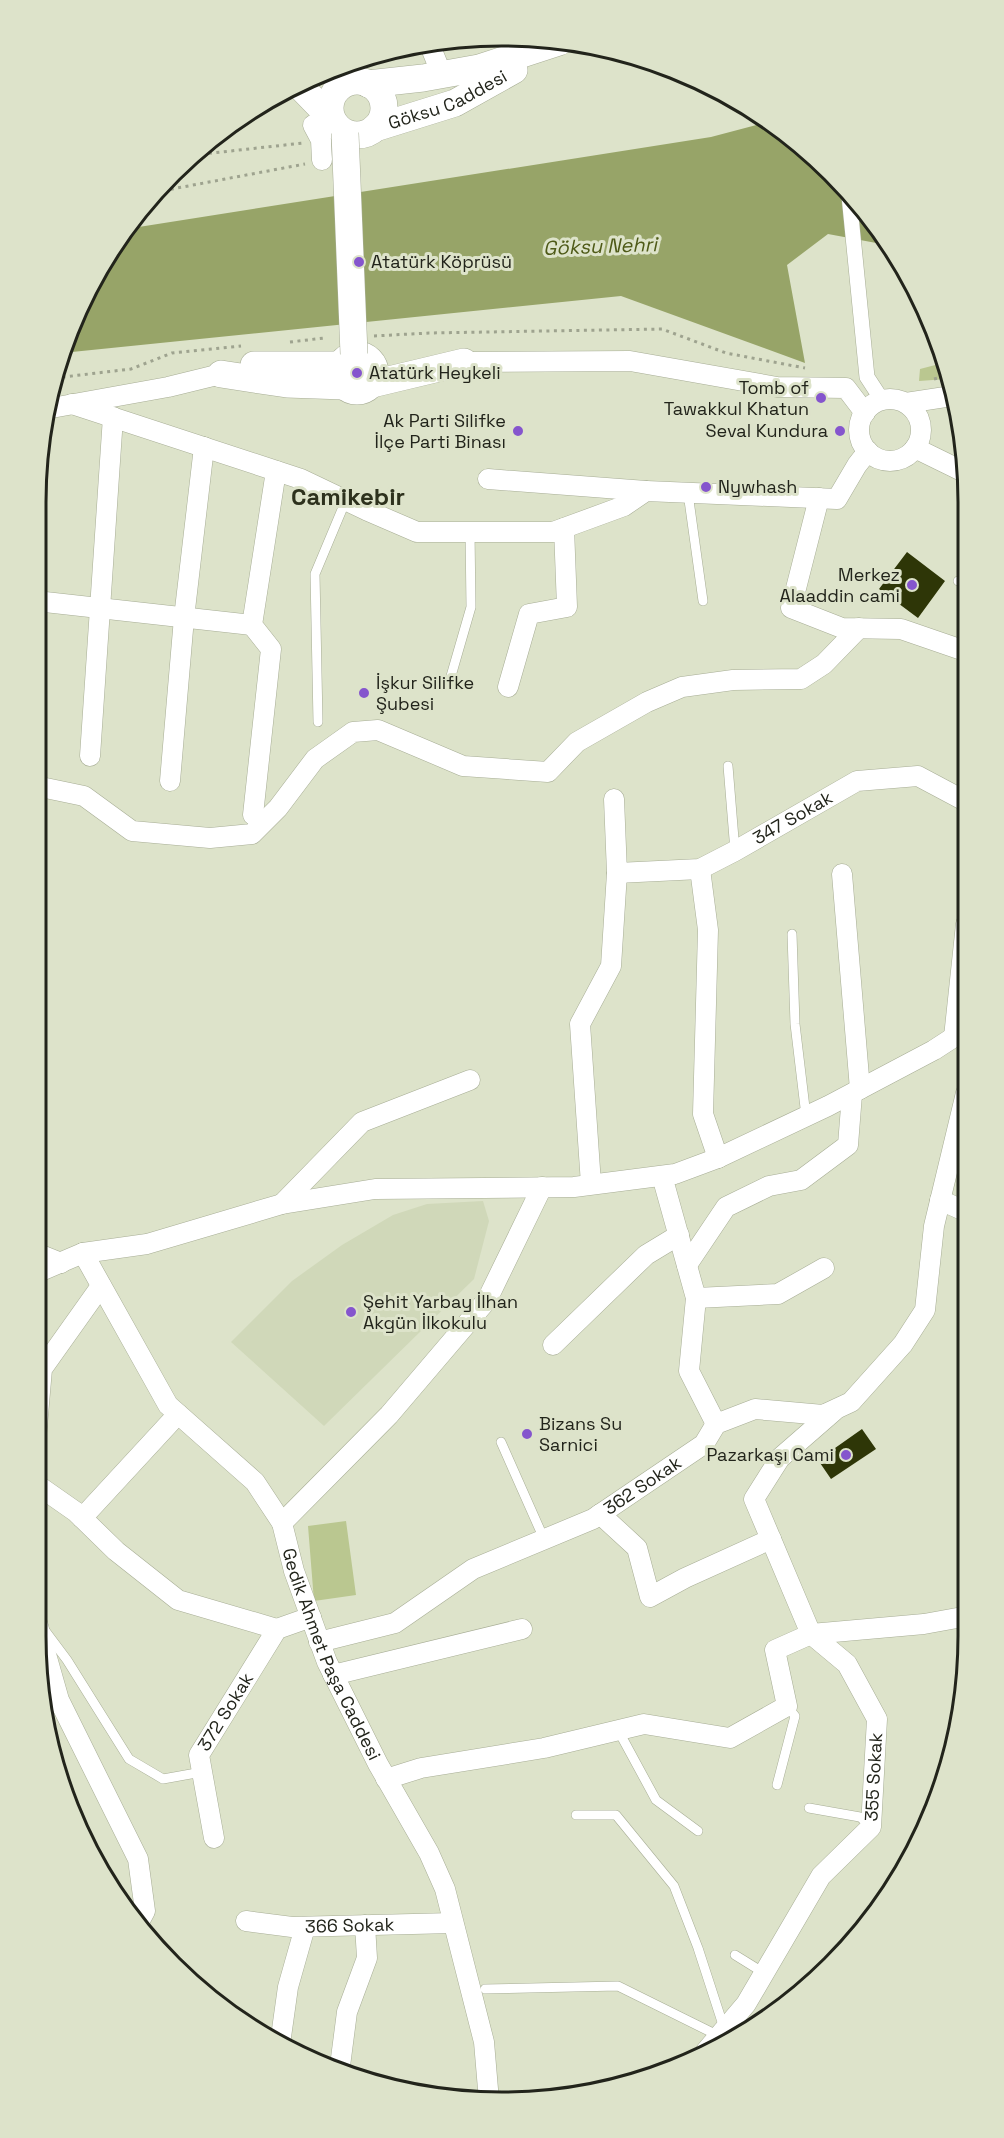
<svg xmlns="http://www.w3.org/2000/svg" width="1004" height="2138" viewBox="0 0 1004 2138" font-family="'Space Grotesk',sans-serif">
	<rect width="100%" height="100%" fill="#dde3ca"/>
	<path fill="#d0d8b9" d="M483 1201 489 1221 474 1279 324 1426 231 1342 292 1281 342 1245 393 1215 427 1204Z"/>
	<path fill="#bac790" d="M943 363 947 379 919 381 920 369Z
		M346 1521 356 1595 314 1601 308 1526Z"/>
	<path fill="#97a468" d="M768 122 785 132 871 218 887 245 828 234 787 265 805 363 621 296 62 353C75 313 100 262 126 229L711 137Z"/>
	<path fill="#2e3607" d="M907 552 945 581 918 618 879 589Z
		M862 1429 876 1449 831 1479 818 1460Z"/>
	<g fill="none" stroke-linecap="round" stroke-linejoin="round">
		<defs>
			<path id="service" d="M688 493 703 601
				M958 581 964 583
				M449 683 471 607 470 532
				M318 722 315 574 346 500
				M728 766 735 851
				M792 934 795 1024 806 1116
				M501 1442 544 1539
				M46 1632 67 1660 129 1759 163 1779 202 1772
				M618 1730 656 1800 698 1831
				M777 1785 795 1716 787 1706
				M809 1808 860 1817 869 1825
				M576 1815H616L674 1886 698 1948 724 2028
				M735 1955 764 1973
				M485 1989 618 1986 719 2036"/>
			<path id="pedestrian" d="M849 196 867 377 882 400"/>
			<g id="minor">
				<path d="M429 43 442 75"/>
				<path d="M313 125 321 140 322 160"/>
				<path d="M464 362 630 361 777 387 846 388 865 413"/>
				<circle cx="890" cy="430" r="31"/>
				<path d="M906 403 952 396"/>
				<path d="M72 404 301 479 366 510 417 532H553L624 506 646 491 837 499 857 465 868 451"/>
				<path d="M46 409 168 387 221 374"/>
				<path d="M915 448 964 472"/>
				<path d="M488 479 646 491"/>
				<path d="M819 498 791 608 842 628 901 629 965 651"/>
				<path d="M36 601 252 625"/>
				<path d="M508 687 529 614 567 607 564 528"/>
				<path d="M90 756 113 417"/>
				<path d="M170 781 184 618 204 447"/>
				<path d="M36 786 84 796 132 831 210 838 252 834 278 808 315 759 353 732 378 730 463 766 548 772 577 742 647 702 682 687 733 680 801 679 824 664 859 628"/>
				<path d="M253 815 271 649 252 625 276 471"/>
				<path d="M700 869 708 930 703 1114 718 1158"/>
				<path id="s1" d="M617 873 700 869 735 851 857 781 918 776 965 801"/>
				<path d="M842 874 860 1089"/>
				<path d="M954 1037 966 924"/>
				<path d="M662 1176 696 1298 689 1371 716 1424"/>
				<path d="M591 1184 580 1024 611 966 617 873 614 799"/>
				<path d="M940 1200 967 1212"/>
				<path d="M282 1204 362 1122 470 1080"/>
				<path d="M36 1253 61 1263"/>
				<path id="s2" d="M83 1253 168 1405 255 1482 282 1523 294 1571 327 1662 378 1764 429 1853 445 1889 484 2042 489 2101"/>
				<path d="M687 1265 726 1207 769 1186 801 1180 848 1145 852 1094"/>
				<path d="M36 1273 83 1253 147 1244 282 1204 375 1189 574 1187 675 1174 718 1158 828 1106 934 1050 954 1037 966 1035"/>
				<path d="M696 1298 778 1294 824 1268"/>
				<path d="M553 1345 646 1255 679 1235"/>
				<path d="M36 1438 42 1369 101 1286"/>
				<path d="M36 1484 76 1512 116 1551 178 1600 277 1629"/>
				<path d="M600 1514 637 1548 650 1597 685 1578 771 1539"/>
				<path d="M82 1518 178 1414"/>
				<path d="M282 1523 389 1415 487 1300 542 1187"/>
				<path d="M36 1619 59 1700 138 1859 145 1911 138 1924"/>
				<path id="s3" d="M319 1642 395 1623 473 1569 593 1519 704 1444 716 1424 755 1409 823 1415 851 1402 903 1344 925 1310 934 1226 966 1093"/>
				<path d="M333 1675 522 1629"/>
				<path d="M386 1779 421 1768 544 1748 644 1724 730 1738 787 1706 775 1650 811 1634 924 1624 968 1616"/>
				<path id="s4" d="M214 1838 199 1755 277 1629 311 1617"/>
				<path id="s5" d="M246 1921 292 1927 453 1923"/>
				<path d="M280 2044 288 1987 305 1927"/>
				<path id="s6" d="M706 2051 746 2004 821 1876 871 1827 877 1719 847 1664 811 1634 754 1499 780 1458 834 1411"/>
				<path d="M340 2066 347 2012 367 1958 365 1925"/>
			</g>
			<g id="secondary">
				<circle cx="357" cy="108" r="27"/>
				<path d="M368 84 423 78 479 68 559 42"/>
				<path d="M299 85 331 118"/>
				<path id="s7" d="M375 128 455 103 514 70"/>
				<circle cx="357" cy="373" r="18"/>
				<path d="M254 365H340"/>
				<path d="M221 374 287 384 345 386"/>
				<path d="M372 384 464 362"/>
			</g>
		</defs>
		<use href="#service" stroke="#a7ad95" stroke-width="10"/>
		<use href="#pedestrian" stroke="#a7ad95" stroke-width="16"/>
		<use href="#minor" stroke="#a7ad95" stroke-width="21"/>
		<use href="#secondary" stroke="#a7ad95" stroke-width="28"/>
		<path stroke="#9ea38f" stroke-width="3" stroke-dasharray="3 4.5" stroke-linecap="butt" d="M194 155 303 143
			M156 192 305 164
			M374 336 429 333 662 329 726 353 805 368
			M290 342 324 338
			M55 378 131 369 172 353 241 346
			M934 379 946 376"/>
		<use href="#service" stroke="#fff" stroke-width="9"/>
		<use href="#pedestrian" stroke="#fff" stroke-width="15"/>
		<use href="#minor" stroke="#fff" stroke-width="20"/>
		<use href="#secondary" stroke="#fff" stroke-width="27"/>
		<defs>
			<path id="secondary-bridge" d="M345 133 354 354"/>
		</defs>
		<use href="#secondary-bridge" stroke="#a7ad95" stroke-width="28" stroke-linecap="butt"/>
		<use href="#secondary-bridge" stroke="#fff" stroke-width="27"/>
	</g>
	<g fill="#8555cd" stroke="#dde3ca" stroke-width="2">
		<circle cx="359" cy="262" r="6"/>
		<circle cx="357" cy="373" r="6"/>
		<circle cx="821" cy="398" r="6"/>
		<circle cx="518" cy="431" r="6"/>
		<circle cx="840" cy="431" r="6"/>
		<circle cx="706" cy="487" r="6"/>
		<circle cx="912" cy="585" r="6"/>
		<circle cx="364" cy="693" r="6"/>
		<circle cx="351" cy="1312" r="6"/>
		<circle cx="527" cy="1434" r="6"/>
		<circle cx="846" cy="1455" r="6"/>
	</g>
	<g text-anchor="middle" stroke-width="6" stroke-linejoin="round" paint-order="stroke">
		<g font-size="18" fill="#22241b" stroke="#dde3ca">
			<text dy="6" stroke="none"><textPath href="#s7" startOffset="78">Göksu Caddesi</textPath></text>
			<text dy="6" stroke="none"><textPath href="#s1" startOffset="189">347 Sokak</textPath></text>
			<text dy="6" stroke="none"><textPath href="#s3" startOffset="363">362 Sokak</textPath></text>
			<text dy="6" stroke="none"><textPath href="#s2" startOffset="480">Gedik Ahmet Paşa Caddesi</textPath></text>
			<text dy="6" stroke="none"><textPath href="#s4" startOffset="135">372 Sokak</textPath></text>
			<text dy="6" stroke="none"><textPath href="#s6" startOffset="330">355 Sokak</textPath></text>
			<text dy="6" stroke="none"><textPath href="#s5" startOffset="104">366 Sokak</textPath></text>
		</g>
		<g font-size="18" fill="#22241b" stroke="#dde3ca" text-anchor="start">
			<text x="371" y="268">Atatürk Köprüsü</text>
			<text x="369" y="379">Atatürk Heykeli</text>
			<text x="809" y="394" text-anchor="end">Tomb of<tspan x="809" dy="21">Tawakkul Khatun</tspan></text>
			<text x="506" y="427" text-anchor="end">Ak Parti Silifke<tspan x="506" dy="21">İlçe Parti Binası</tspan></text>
			<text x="828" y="437" text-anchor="end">Seval Kundura</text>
			<text x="718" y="493">Nywhash</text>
			<text x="900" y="581" text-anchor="end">Merkez<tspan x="900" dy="21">Alaaddin cami</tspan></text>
			<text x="376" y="689">İşkur Silifke<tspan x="376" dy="21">Şubesi</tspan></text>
			<text x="363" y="1308">Şehit Yarbay İlhan<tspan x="363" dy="21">Akgün İlkokulu</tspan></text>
			<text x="539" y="1430">Bizans Su<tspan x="539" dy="21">Sarnici</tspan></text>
			<text x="834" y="1461" text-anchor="end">Pazarkaşı Cami</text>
		</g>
		<g font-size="20" font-style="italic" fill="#4e5a17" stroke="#dde3ca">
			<text transform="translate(600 246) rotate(-2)" y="7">Göksu Nehri</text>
		</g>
		<g font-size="24" font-weight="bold" fill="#2d311d" stroke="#dde3ca">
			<text x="348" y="505">Camikebir</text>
		</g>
	</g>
	<path d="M0 0H1004V2138H0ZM502 46H502A456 456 0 0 1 958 502V1636A456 456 0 0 1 502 2092H502A456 456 0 0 1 46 1636V502A456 456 0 0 1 502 46Z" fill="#dde3ca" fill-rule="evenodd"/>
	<path fill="none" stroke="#22241b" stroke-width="3" d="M502 46H502A456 456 0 0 1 958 502V1636A456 456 0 0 1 502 2092H502A456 456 0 0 1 46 1636V502A456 456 0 0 1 502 46Z"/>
</svg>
